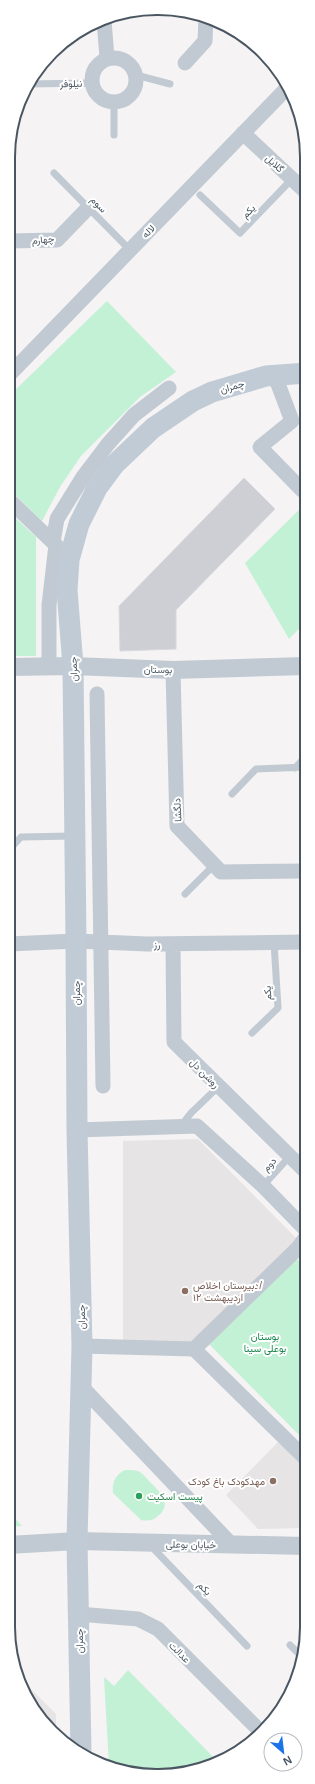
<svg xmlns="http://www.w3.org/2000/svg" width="315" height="1784" viewBox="0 0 315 1784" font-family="Arial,Vazirmatn,sans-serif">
	<rect width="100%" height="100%" fill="#f5f3f3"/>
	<path fill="#e6e4e5" d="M198 1139 299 1241 192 1344 123 1342V1141Z
		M280 1440 306 1466V1528L258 1529 226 1495Z
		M18 1676 56 1714V1735L52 1732 19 1684Z"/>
	<path fill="#c3f1d5" d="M107 301 176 372 140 397 81 456 60 487 42 521 9 489V396Z
		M306 503V622L289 639 245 563Z
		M9 512 36 537V656H9Z
		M294 1256 306 1268V1442L207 1342Z
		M125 1470C130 1470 136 1470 140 1472 144 1475 148 1480 151 1483 161 1493 172 1505 158 1516 153 1521 147 1521 141 1520L113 1493C112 1482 115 1475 125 1470Z
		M8 1511 22 1526 8 1527Z
		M128 1670 217 1761 205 1768 148 1776 109 1765 104 1677 114 1686Z"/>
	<path fill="#cdcfd5" stroke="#d7d9de" d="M244 478 275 509 176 610V649L120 651 119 606Z"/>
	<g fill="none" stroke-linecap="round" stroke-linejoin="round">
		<path stroke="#c1cad2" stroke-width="7" d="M136 75 170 84
			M28 84 91 83
			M114 135V102
			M54 173 130 250
			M200 195 240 233 292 179
			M295 768 306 756
			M232 794 256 769 306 767
			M9 850 21 837 73 836
			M185 894 214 865
			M252 1033 278 1008 274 942
			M181 1126 191 1113 218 1087
			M263 1186 290 1156
			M150 1545 247 1646
			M290 1645 302 1657"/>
		<path stroke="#c1cad2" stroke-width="15" d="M104 20 107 58
			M92 80a22 22 0 1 1 44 0a22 22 0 1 1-44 0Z
			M185 63 205 41 206 18
			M243 133 307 193
			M9 241 57 240 88 208
			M9 375 287 88
			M275 376 292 421 260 447 302 490H306
			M9 500 56 545 49 605V667
			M53 542 57 519 83 477 108 444 134 415 169 388
			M173 670 177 826 221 872 306 871
			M97 694 103 1086
			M9 944 76 941 147 944 306 942
			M173 944 174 1042 306 1172
			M77 1130 197 1126 263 1186 306 1230
			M82 1346 194 1349 306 1459
			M194 1349 298 1248 306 1237
			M81 1386 232 1545
			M78 1614 138 1619 158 1629 261 1732"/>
		<path stroke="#c1cad2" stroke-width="18" d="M9 667 73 666 173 670 306 666
			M8 1545 77 1541 306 1546"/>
		<path stroke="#c1cbd6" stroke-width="21" d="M81 1753 77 1541 82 1346 77 1130 76 941 73 666 67 590 69 560 79 524 97 488 114 465 153 428 193 401 212 392 266 376 307 373"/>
	</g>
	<g fill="#8d6e63" stroke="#fff" stroke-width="1.5">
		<circle cx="185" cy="1291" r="4"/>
		<circle cx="273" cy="1481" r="4"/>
	</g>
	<circle fill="#2e9e5b" stroke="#fff" stroke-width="1.5" cx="139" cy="1496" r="4"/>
	<g text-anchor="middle" stroke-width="4" stroke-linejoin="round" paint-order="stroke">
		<g font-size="10" fill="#4a5661" stroke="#fff">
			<text transform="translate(71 83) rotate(-1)" y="4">نیلوفر</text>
			<text transform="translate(275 163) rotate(43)" y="4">گلایل</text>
			<text transform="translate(99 204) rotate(45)" y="4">سوم</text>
			<text transform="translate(248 211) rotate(-46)" y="4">یکم</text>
			<text transform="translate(148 231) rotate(-46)" y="4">لاله</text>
			<text transform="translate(43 239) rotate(-5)" y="4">چهارم</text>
			<text transform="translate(232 386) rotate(-16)" y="4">چمران</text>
			<text transform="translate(73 669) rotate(-92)" y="4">چمران</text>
			<text transform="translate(158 669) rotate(1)" y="4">بوستان</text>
			<text transform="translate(177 810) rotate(-93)" y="4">دلگشا</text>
			<text transform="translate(157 944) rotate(-1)" y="4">رز</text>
			<text transform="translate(76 993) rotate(-90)" y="4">چمران</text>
			<text transform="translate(267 993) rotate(-93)" y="4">یکم</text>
			<text transform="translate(205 1073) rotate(45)" y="4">روشن دل</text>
			<text transform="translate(269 1164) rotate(-47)" y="4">دوم</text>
			<text transform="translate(81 1317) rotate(-91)" y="4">چمران</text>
			<text transform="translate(191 1544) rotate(1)" y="4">خیابان بوعلی</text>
			<text transform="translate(205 1588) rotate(46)" y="4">یکم</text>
			<text transform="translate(79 1641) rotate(-91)" y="4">چمران</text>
			<text transform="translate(180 1652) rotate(45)" y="4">عدالت</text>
		</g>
		<g font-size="10" fill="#785e54" stroke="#fff" text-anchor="start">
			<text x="193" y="1289">دبیرستان اخلاص/<tspan x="193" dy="12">۱۲ اردیبهشت</tspan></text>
			<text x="265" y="1485" text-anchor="end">مهدکودک باغ کودک</text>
		</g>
		<g font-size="10" fill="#17864f" stroke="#fff">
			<text x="265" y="1340">بوستان<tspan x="265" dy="12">بوعلی سینا</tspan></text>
		</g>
		<g font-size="10" fill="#27864d" stroke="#fff" text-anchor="start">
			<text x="147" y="1500">پیست اسکیت</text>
		</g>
	</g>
	<path d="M0 0H315V1784H0ZM157 15H158A142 142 0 0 1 300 157V1627A142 142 0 0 1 158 1769H157A142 142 0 0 1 15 1627V157A142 142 0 0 1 157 15Z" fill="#fff" fill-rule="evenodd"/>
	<path fill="none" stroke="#4a5661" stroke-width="2" d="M157 15H158A142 142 0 0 1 300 157V1627A142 142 0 0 1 158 1769H157A142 142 0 0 1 15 1627V157A142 142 0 0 1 157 15Z"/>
	<g transform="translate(283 1752) rotate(152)"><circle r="19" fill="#ffffff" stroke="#b7bbc0"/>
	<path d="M0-3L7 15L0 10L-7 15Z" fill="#1a73e8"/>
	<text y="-6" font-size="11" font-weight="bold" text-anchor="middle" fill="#4a5661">N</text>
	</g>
</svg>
